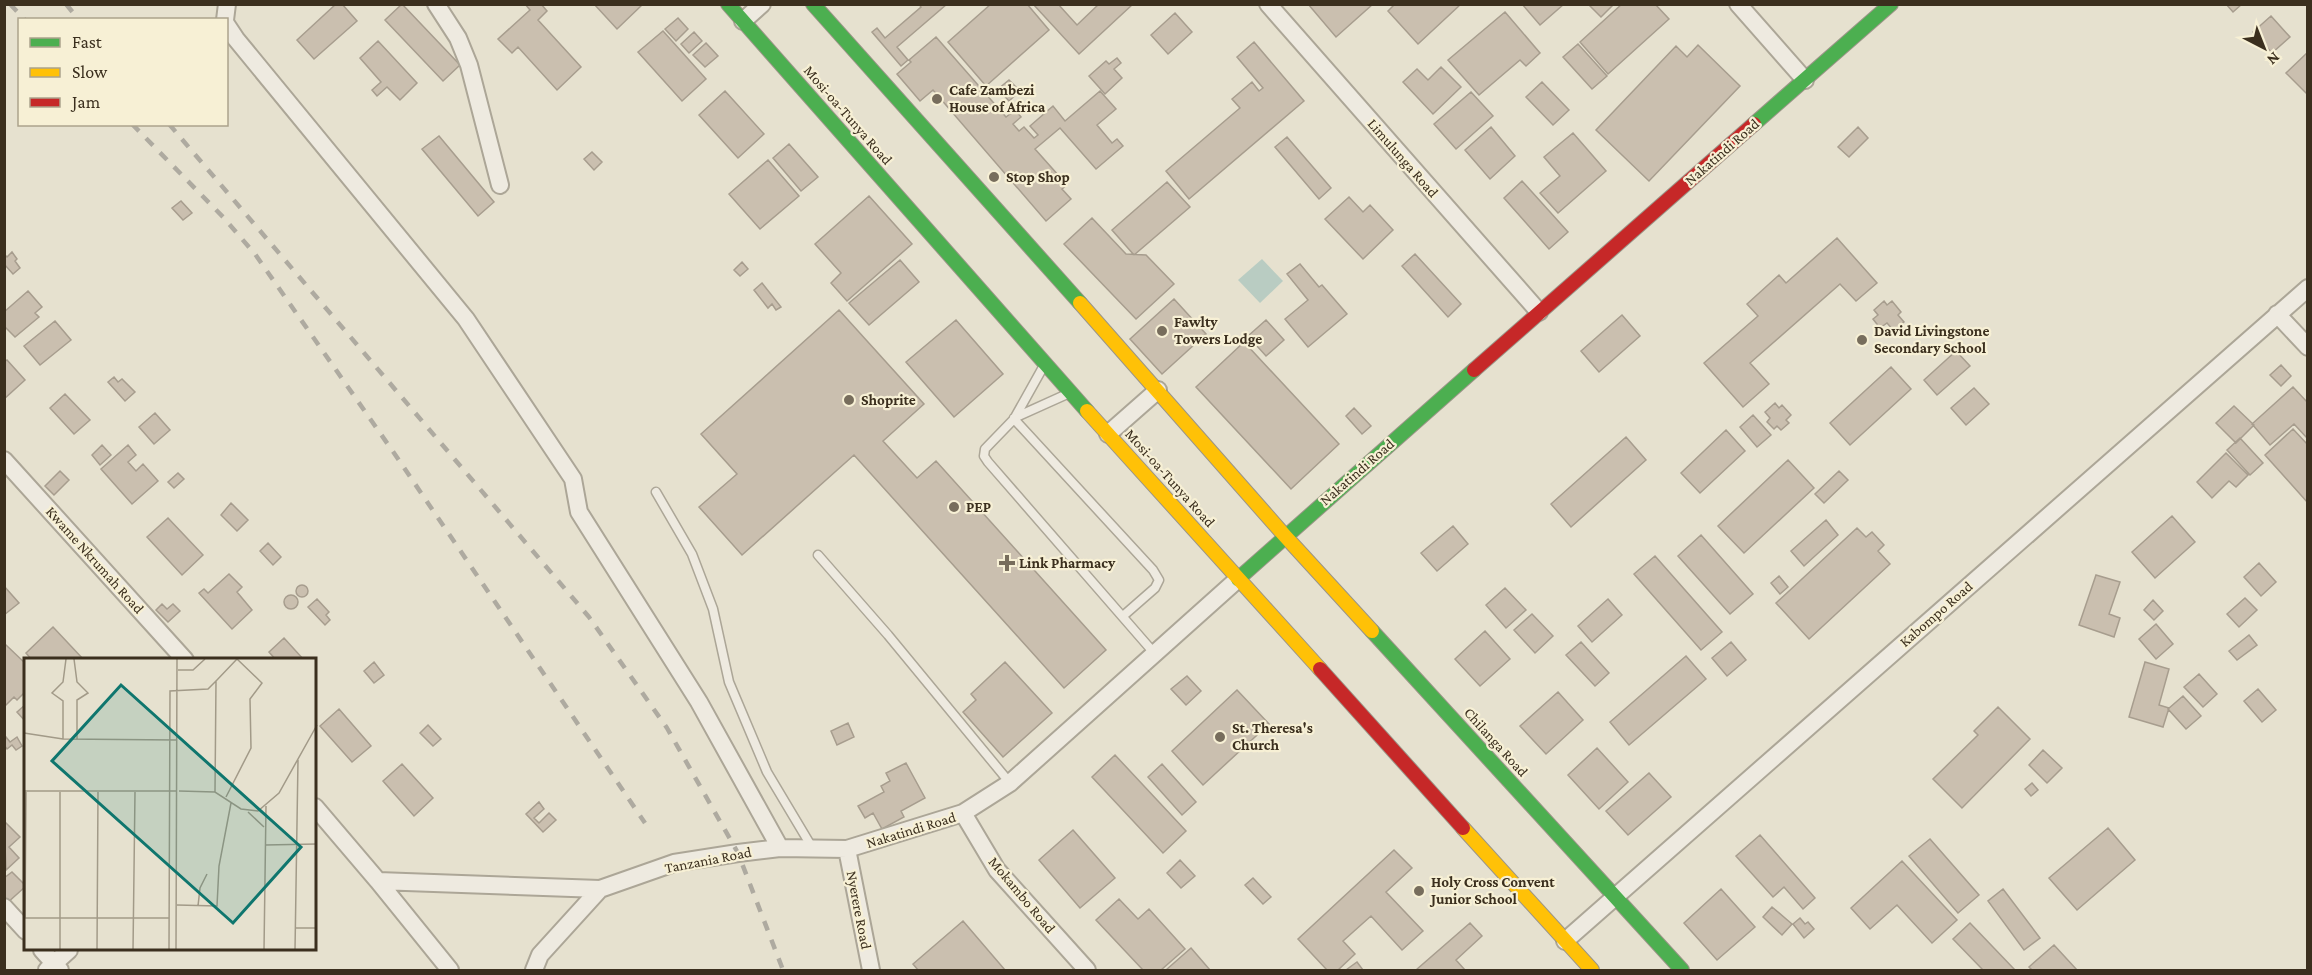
<svg xmlns="http://www.w3.org/2000/svg" width="2312" height="975" viewBox="0 0 2312 975" font-family="'Crimson Pro',serif">
	<rect width="100%" height="100%" fill="#e6e1cf"/>
	<path fill="#b9ccc2" d="M1262 259 1283 281 1260 303 1238 280Z"/>
	<path fill="#cabfaf" stroke="#a79d8e" stroke-width="1.5" d="M336 4H342L357 21 314 59 297 40Z
		M402 4 460 65 443 81 385 20Z
		M525 4H541L547 11 538 20 581 67 557 90 518 47 512 53 498 39 530 10Z
		M594 4H643L617 29Z
		M919 4H947L897 47 908 60 901 66 872 32 877 28 885 38 921 7Z
		M991 4H1027L1049 30 986 86 948 42Z
		M1033 4H1058L1077 25 1099 4H1133L1079 54Z
		M1308 4H1373L1336 37Z
		M1395 4H1461L1418 44 1388 11Z
		M1522 4H1564L1540 25Z
		M1588 4H1614L1601 17Z
		M1622 4H1655L1669 19 1608 74 1580 42Z
		M2226 4H2242L2233 12Z
		M1505 12 1540 53 1526 66 1520 60 1479 95 1448 60Z
		M1175 13 1192 32 1168 54 1151 35Z
		M2271 16 2290 37 2272 53 2253 32Z
		M678 18 688 29 676 41 665 29Z
		M663 31 706 79 682 101 638 52Z
		M694 32 702 41 689 53 681 44Z
		M936 37 1006 117 1015 110 1021 117 1013 124 1019 131 1024 127 1034 138 1038 135 1030 126 1053 106 1065 121 1100 91 1116 109 1097 125 1112 143 1117 139 1123 146 1096 169 1060 128 1035 149 1067 185 1062 189 1071 199 1046 221 933 90 920 101 897 74 911 62 909 60Z
		M378 41 417 83 400 100 387 87 377 96 372 90 381 82 360 58Z
		M1254 42 1304 101 1189 199 1166 171 1240 108 1232 99 1252 82 1259 91 1263 88 1237 57Z
		M706 43 718 56 705 67 693 55Z
		M1578 44 1607 76 1592 89 1563 57Z
		M1698 45 1740 86 1649 181 1596 130 1676 46 1687 57Z
		M2308 52V95L2286 73Z
		M1117 58 1121 63 1114 69 1122 78 1105 94 1089 76 1106 61 1109 64Z
		M1441 67 1461 87 1433 114 1403 82 1417 69 1428 80Z
		M1009 80 1020 91 1009 101 998 89Z
		M1542 82 1569 110 1553 125 1526 97Z
		M725 91 764 134 738 158 699 115Z
		M1471 92 1493 116 1456 149 1434 124Z
		M1491 127 1515 156 1490 179 1465 150Z
		M1858 127 1868 138 1849 157 1838 147Z
		M1573 133 1606 171 1558 213 1540 193 1560 176 1544 157Z
		M439 136 494 202 478 216 422 149Z
		M1287 137 1331 188 1319 199 1275 147Z
		M789 144 818 177 801 191 773 158Z
		M592 152 602 162 594 170 584 159Z
		M768 160 799 196 760 229 729 194Z
		M1522 181 1568 232 1549 249 1504 198Z
		M1167 182 1190 207 1134 255 1112 230Z
		M869 196 912 244 847 301 831 283 841 273 815 244Z
		M1349 197 1363 212 1370 205 1393 230 1363 259 1325 219Z
		M181 201 192 213 183 220 172 208Z
		M1092 218 1126 254 1146 255 1174 284 1136 319 1064 244Z
		M1837 238 1877 283 1856 301 1840 284 1750 363 1769 384 1743 407 1704 363 1758 316 1747 304 1779 275 1786 283Z
		M12 252 17 259 15 261 20 268 13 274 4 264V254L7 257Z
		M1415 254 1461 304 1448 317 1402 266Z
		M900 260 919 282 869 325 849 303Z
		M742 262 748 269 740 276 734 270Z
		M1300 264 1319 287 1322 285 1347 314 1308 347 1285 319 1308 300 1287 274Z
		M762 283 781 307 776 310 772 304 768 308 754 290Z
		M28 291 42 307 35 313 39 317 15 337 4 326V312Z
		M1174 299 1206 334 1162 374 1130 339Z
		M1884 301 1887 305 1892 301 1901 312 1898 315 1904 322 1894 331 1887 323 1880 328 1873 319 1878 315 1874 310Z
		M839 310 924 404 883 441 917 478 936 461 1106 650 1064 688 854 455 742 555 699 507 737 474 701 434Z
		M1622 315 1640 336 1599 372 1581 351Z
		M956 320 1003 374 954 417 906 362Z
		M1266 320 1284 340 1266 356 1248 336Z
		M55 321 71 340 40 365 24 346Z
		M1244 342 1339 444 1291 489 1196 387Z
		M1956 351 1970 366 1937 395 1924 380Z
		M7 360 25 380 4 399V362Z
		M2281 365 2291 376 2281 386 2270 375Z
		M1891 367 1911 389 1850 445 1830 423Z
		M114 377 118 382 122 379 135 392 125 401 108 382Z
		M2293 387 2308 403V439L2294 424 2270 445 2252 424Z
		M1974 388 1989 404 1966 425 1951 408Z
		M65 394 90 420 74 434 50 408Z
		M1775 403 1779 408 1782 405 1791 415 1786 420 1789 423 1781 430 1777 426 1774 429 1767 422 1770 418 1765 412Z
		M2234 406 2254 425 2236 443 2216 423Z
		M1354 408 1371 426 1362 434 1346 416Z
		M155 413 170 430 154 444 139 427Z
		M1753 415 1771 435 1757 447 1740 427Z
		M2293 429 2308 445V503L2265 455Z
		M1726 430 1745 451 1700 493 1681 473Z
		M1626 437 1646 460 1571 527 1551 504Z
		M2240 438 2263 463 2250 475 2227 450Z
		M102 445 111 455 100 465 92 455Z
		M128 445 136 455 128 462 136 471 143 464 158 481 132 504 101 469Z
		M2226 453 2248 475 2236 487 2229 481 2212 498 2197 482Z
		M1788 460 1814 488 1744 553 1718 526Z
		M60 471 69 480 54 495 45 486Z
		M1839 471 1848 480 1824 503 1815 494Z
		M178 473 184 479 174 488 168 482Z
		M231 503 248 520 237 531 221 515Z
		M2172 516 2195 542 2155 578 2132 552Z
		M168 518 203 555 182 575 147 537Z
		M1826 520 1838 535 1804 566 1791 551Z
		M1453 526 1468 544 1437 571 1421 553Z
		M1857 528 1866 537 1872 532 1884 545 1878 551 1890 564 1809 639 1776 603Z
		M1701 535 1753 594 1730 614 1678 556Z
		M268 543 281 557 273 565 260 551Z
		M1655 556 1722 632 1701 650 1634 574Z
		M2259 563 2276 582 2261 596 2244 577Z
		M229 574 242 587 237 592 252 610 232 629 199 593 204 589 208 593Z
		M2096 575 2120 582 2109 614 2120 618 2114 637 2079 625Z
		M1779 576 1788 587 1780 594 1771 583Z
		M296 591a6 6 0 1 1 12 0a6 6 0 1 1-12 0Z
		M4 586 19 603 4 615Z
		M1505 588 1526 610 1506 628 1486 605Z
		M284 602a7 7 0 1 1 14 0a7 7 0 1 1-14 0Z
		M2245 598 2257 610 2239 627 2227 614Z
		M317 599 329 612 326 615 330 620 325 625 308 607Z
		M1608 599 1622 615 1592 642 1578 626Z
		M2153 600 2163 611 2154 620 2144 610Z
		M162 604 167 609 173 604 180 611 168 622 156 610Z
		M1532 614 1553 636 1535 653 1514 630Z
		M2156 624 2173 644 2156 659 2139 639Z
		M53 627 84 660H32L26 653Z
		M1485 631 1510 659 1480 686 1455 659Z
		M2249 635 2257 645 2237 660 2229 651Z
		M284 638 304 660H276L269 652Z
		M1581 642 1609 673 1595 686 1566 655Z
		M1731 642 1746 660 1727 676 1712 658Z
		M6 645 26 664V691L17 700 14 697 5 706 4 647Z
		M1686 656 1706 679 1629 745 1610 722Z
		M374 662 384 675 374 683 364 671Z
		M1005 662 1052 713 1003 757 963 712 976 700 971 694Z
		M2145 662 2169 669 2159 705 2169 708 2163 727 2129 717Z
		M2199 674 2217 694 2203 707 2184 687Z
		M1187 676 1201 691 1186 705 1171 689Z
		M2258 689 2276 710 2262 722 2244 701Z
		M1237 690 1269 724 1203 785 1172 751Z
		M1558 692 1583 720 1546 754 1520 726Z
		M2183 696 2201 716 2186 729 2168 709Z
		M25 705H26L25 721 17 712Z
		M1998 707 2030 739 1962 808 1933 779 1978 735 1974 731Z
		M339 709 371 746 352 762 320 726Z
		M848 723 854 737 837 745 831 731Z
		M428 725 441 739 433 746 420 733Z
		M6 737 10 742 17 737 22 746 16 750 12 745 7 749 4 745Z
		M1597 748 1628 782 1599 809 1568 775Z
		M2043 750 2062 768 2047 783 2029 765Z
		M1115 755 1186 831 1163 853 1092 777Z
		M906 763 925 798 901 811 904 817 882 829 873 813 865 818 858 806 884 792 881 786 890 781 886 773Z
		M402 764 433 798 414 816 383 781Z
		M1162 764 1196 802 1182 815 1148 777Z
		M1649 773 1671 797 1628 835 1606 811Z
		M2032 783 2038 790 2031 796 2025 789Z
		M539 802 544 809 534 818 539 823 549 813 556 820 543 832 526 814Z
		M4 821 20 837 9 847 19 858 6 870Z
		M2108 828 2135 860 2077 910 2049 878Z
		M1073 830 1115 878 1080 908 1039 860Z
		M1760 835 1815 898 1803 909 1784 887 1773 897 1736 856Z
		M1930 839 1979 895 1958 913 1909 856Z
		M1394 850 1412 868 1386 892 1423 931 1402 950 1371 916 1343 941 1355 954 1338 970H1327L1298 939Z
		M1180 860 1195 876 1181 888 1167 873Z
		M1902 861 1957 920 1932 943 1897 905 1870 929 1851 908Z
		M12 872 26 886 6 904 4 902V878Z
		M1253 878 1271 897 1263 904 1245 885Z
		M1721 889 1755 927 1717 960 1684 923Z
		M2003 889 2040 938 2024 950 1988 901Z
		M1119 899 1138 919 1149 909 1185 949 1161 970H1143L1096 920Z
		M1772 907 1792 924 1782 935 1763 917Z
		M1800 918 1805 924 1808 922 1814 929 1804 938 1793 924Z
		M963 921 1005 970H918L913 964Z
		M1470 923 1482 936 1456 960 1465 970H1416Z
		M1970 923 2015 970H1983L1953 939Z
		M2054 945 2077 970H2032L2029 967Z
		M1191 948 1210 970H1166Z
		M1357 962 1363 970H1346Z"/>
	<g fill="none" stroke-linecap="round" stroke-linejoin="round">
		<defs>
			<path id="lane" d="M1042 369 1014 419 985 449 984 456 988 462 1155 654
				M1014 418 1065 395
				M1014 419 1153 570 1159 580 1155 588 1123 616
				M656 492 692 554 713 609 729 682 767 772 813 849
				M818 555 888 635 1010 783"/>
			<path id="street" d="M436 4 458 38 469 65 500 185
				M1268 4 1539 312
				M1738 4 1805 80
				M225 20 227 4
				M743 21 762 4
				M226 24 236 39 466 319 573 479 579 512 699 702 780 848
				M2277 314 2308 347
				M1108 434 1158 390
				M4 460 185 660
				M315 807 378 881 450 970
				M963 813 997 870 1087 970
				M847 849 871 970
				M378 881 600 889
				M4 907 26 931
				M1565 941 2308 288
				M42 950 60 970
				M47 970 69 950
				M534 970 540 955 600 889 674 863 738 853 780 848 847 849 963 813 1010 783 1238 579"/>
			<path id="fast" d="M728 4 1087 411
				M813 4 1080 303
				M1754 124 1891 4
				M1238 579 1474 370
				M1372 631 1682 970"/>
			<path id="slow" d="M1080 303 1285 536 1372 631
				M1087 411 1320 669
				M1463 828 1592 970"/>
			<path id="jam" d="M1474 370 1754 124
				M1320 669 1463 828"/>
		</defs>
		<use href="#lane" stroke="#aca697" stroke-width="11"/>
		<use href="#street" stroke="#aca697" stroke-width="20"/>
		<use href="#fast" stroke="#9b9588" stroke-width="16"/>
		<use href="#slow" stroke="#9b9588" stroke-width="16"/>
		<use href="#jam" stroke="#9b9588" stroke-width="16"/>
		<use href="#lane" stroke="#eeeae0" stroke-width="8"/>
		<use href="#street" stroke="#eeeae0" stroke-width="16"/>
		<use href="#fast" stroke="#4caf50" stroke-width="14"/>
		<use href="#slow" stroke="#ffc107" stroke-width="14"/>
		<use href="#jam" stroke="#c62828" stroke-width="14"/>
		<path stroke="#aeaaa0" stroke-width="4.5" stroke-dasharray="10 10" stroke-linecap="butt" d="M10 4 25 20
			M66 4 79 20
			M132 124 223 217 255 254 394 453 645 823
			M169 124 589 617 667 728 738 853 783 970"/>
	</g>
	<g fill="#776d5c" stroke="#f7f0d5" stroke-width="2">
		<circle cx="937" cy="99" r="6"/>
		<circle cx="994" cy="177" r="6"/>
		<circle cx="1162" cy="331" r="6"/>
		<circle cx="1862" cy="340" r="6"/>
		<circle cx="849" cy="400" r="6"/>
		<circle cx="954" cy="507" r="6"/>
		<path d="M1004 554h6v6h6v6h-6v6h-6v-6h-6v-6h6z"/>
		<circle cx="1220" cy="737" r="6"/>
		<circle cx="1419" cy="891" r="6"/>
	</g>
	<g text-anchor="middle" stroke-width="4.5" stroke-linejoin="round" paint-order="stroke">
		<g font-size="15" font-weight="bold" fill="#3b2f1e" stroke="#f7f0d5" text-anchor="start">
			<text x="949" y="95">Cafe Zambezi<tspan x="949" dy="17">House of Africa</tspan></text>
			<text x="1006" y="182">Stop Shop</text>
			<text x="1174" y="327">Fawlty<tspan x="1174" dy="17">Towers Lodge</tspan></text>
			<text x="1874" y="336">David Livingstone<tspan x="1874" dy="17">Secondary School</tspan></text>
			<text x="861" y="405">Shoprite</text>
			<text x="966" y="512">PEP</text>
			<text x="1019" y="568">Link Pharmacy</text>
			<text x="1232" y="733">St. Theresa's<tspan x="1232" dy="17">Church</tspan></text>
			<text x="1431" y="887">Holy Cross Convent<tspan x="1431" dy="17">Junior School</tspan></text>
		</g>
		<g font-size="15" fill="#3b2f1e" stroke="#f7f0d5">
			<text transform="translate(848 115) rotate(49)" y="5">Mosi-oa-Tunya Road</text>
			<text transform="translate(1722 152) rotate(-41)" y="5">Nakatindi Road</text>
			<text transform="translate(1403 158) rotate(49)" y="5">Limulunga Road</text>
			<text transform="translate(1357 472) rotate(-41)" y="5">Nakatindi Road</text>
			<text transform="translate(1170 478) rotate(48)" y="5">Mosi-oa-Tunya Road</text>
			<text transform="translate(95 560) rotate(48)" y="5">Kwame Nkrumah Road</text>
			<text transform="translate(1936 614) rotate(-41)" y="5">Kabompo Road</text>
			<text transform="translate(1496 742) rotate(48)" y="5">Chilanga Road</text>
			<text transform="translate(911 830) rotate(-17)" y="5">Nakatindi Road</text>
			<text transform="translate(708 860) rotate(-11)" y="5">Tanzania Road</text>
			<text transform="translate(1022 895) rotate(50)" y="5">Mokambo Road</text>
			<text transform="translate(859 910) rotate(79)" y="5">Nyerere Road</text>
		</g>
	</g>
	<g transform="translate(24 658)">
		<rect width="292" height="292" fill="#e6e1cf"/>
		<path fill="none" stroke="#a29a88" stroke-width="1.5" d="M50 1 53 24 64 35 53 42V81M154 12H169L181 1M0 75 39 81 153 82M39 81V43L28 35 39 24 42 1M0 133H153M155 133 191 134 217 151 234 153 255 135 293 67M191 134 192 23 213 1M202 139 227 90 226 41 238 25 213 1M224 154 240 169M241 187 293 186M153 247 193 248 195 208 207 145M174 248 176 230 183 216M0 260H145M1 260 2 134M271 270H293M36 292V134M73 292 74 134M109 292 111 134M145 292 146 33 184 31 192 23M152 292 153 1M240 292 242 148M271 292 274 102"/>
		<path fill="#0f766e" fill-opacity="0.15" stroke="#0f766e" stroke-width="3" d="M97 27 277 189 209 265 28 103Z"/>
		<rect width="292" height="292" fill="none" stroke="#3b2f1e" stroke-width="3"/>
	</g>
	<rect width="2312" height="975" fill="none" stroke="#3b2f1e" stroke-width="12"/>
	<rect x="18" y="18" width="210" height="108" fill="#f7f0d5" stroke="#aca38c" stroke-width="1.5"/>
	<rect x="30" y="38" width="30" height="9" fill="#4caf50" stroke="#aca38c" stroke-width="1.5"/>
	<text x="72" y="48" font-size="18" fill="#3b2f1e">Fast</text>
	<rect x="30" y="68" width="30" height="9" fill="#ffc107" stroke="#aca38c" stroke-width="1.5"/>
	<text x="72" y="78" font-size="18" fill="#3b2f1e">Slow</text>
	<rect x="30" y="98" width="30" height="9" fill="#c62828" stroke="#aca38c" stroke-width="1.5"/>
	<text x="72" y="108" font-size="18" fill="#3b2f1e">Jam</text>
	<g transform="translate(2264 48) rotate(138)" stroke="#f7f0d5" stroke-width="4.5" paint-order="stroke">
	<path d="M0-4.5L10 22L0 15L-10 22Z" fill="#3b2f1e"/>
	<text y="-9" font-size="16" font-weight="bold" text-anchor="middle" fill="#3b2f1e">N</text>
	</g>
</svg>
